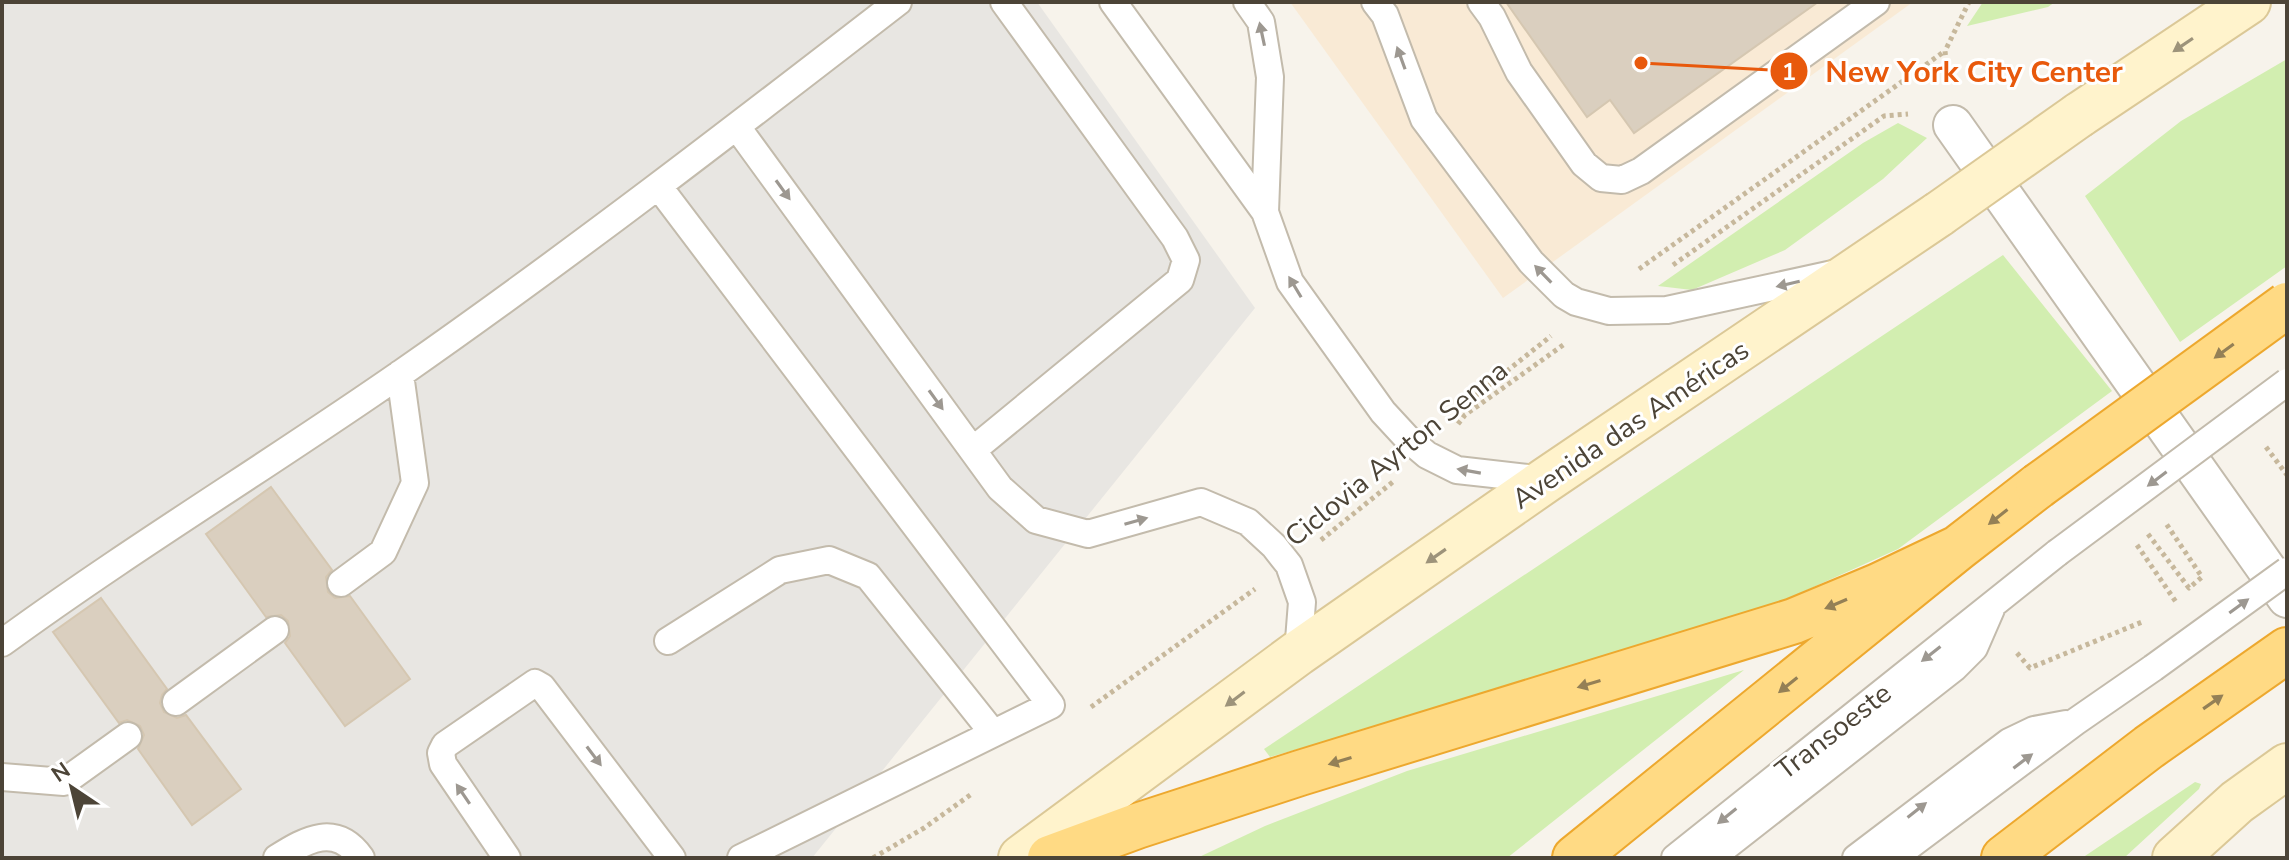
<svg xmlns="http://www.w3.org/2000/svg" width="2289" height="860" viewBox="0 0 2289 860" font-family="'Nunito Sans',sans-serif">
	<rect width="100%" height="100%" fill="#f7f3eb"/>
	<path fill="#f9ead5" d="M1290 2H1913L1503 298Z"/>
	<path fill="#d2eeb0" d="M1983 2H2055L2048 7 1967 26Z
		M2287 59V266L2180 342 2085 196 2181 121Z
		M1898 123 1927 138 1883 179 1785 250 1692 290 1658 286 1863 143Z
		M2003 255 2112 391 1898 549 1720 629 1270 757 1264 749Z
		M1744 670 1507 858H1197L1265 826 1407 771Z
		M2195 782 2201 784 2199 789 2124 858H2082Z"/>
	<path fill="#e8e6e2" d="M2 2H1037L1255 308 812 858H2Z"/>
	<path fill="#dacfbf" stroke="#d5c7b1" stroke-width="2" d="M1506 2H1818L1634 133 1610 100 1587 117Z
		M271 487 332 570 326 577 328 592 335 598 350 596 410 679 345 726 285 643 290 636 288 621 281 615 266 617 206 534Z
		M101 598 167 689 162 695 160 703 164 712 177 718 186 715 241 789 192 825 138 749 144 735 140 726 127 720 119 723 53 632Z"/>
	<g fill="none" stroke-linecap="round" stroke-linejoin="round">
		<defs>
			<path id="service" d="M1113 2 1265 212
				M1247 2 1261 22 1270 77 1265 212 1290 282 1383 412 1407 438 1427 455 1457 470 1546 480
				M1375 2 1385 15 1424 119 1531 262 1564 295 1576 302 1609 311 1667 310 1833 274
				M1481 2 1492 17 1519 72 1584 164 1601 178 1622 180 1641 171 1876 2
				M737 127 1000 488 1036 520 1088 534 1201 502 1248 522 1274 546 1289 565 1302 602 1298 653
				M659 187 1051 705 741 858
				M973 450 1180 280 1186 260 1175 238 1004 2
				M341 583 383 552 415 483 400 374
				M668 641 780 570 829 560 868 576 993 733
				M2 643C132 548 271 464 403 372 572 254 735 128 898 2
				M176 702 275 630
				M2 777 64 782 128 736
				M277 858C307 839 336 823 361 858
				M507 858 443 764 441 753 445 745 535 683 542 687 672 858
				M1675 858 2057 553
				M1711 858 1954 668 1974 648 1991 609
				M1856 858 2009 742 2034 730 2066 724
				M1893 858 2075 722 2153 668"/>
			<path id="pedestrian" d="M1953 125 2287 598"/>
			<path id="secondary" d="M2079 115 2248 2
				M1021 858 1298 653 1546 480 1939 214
				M2175 858 2237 802 2287 766"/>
			<path id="trunk" d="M1050 858 1137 826 1300 773 1794 621 1878 586 1958 548
				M1575 858 1958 548 2038 486
				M2004 858 2149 747 2287 650"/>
		</defs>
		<use href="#service" stroke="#c3bbac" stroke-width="30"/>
		<use href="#pedestrian" stroke="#c3bbac" stroke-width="42"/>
		<use href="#secondary" stroke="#dbc897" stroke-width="48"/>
		<use href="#trunk" stroke="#eda82e" stroke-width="48"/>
		<path stroke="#c7b89c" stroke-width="5" stroke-dasharray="4 4" stroke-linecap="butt" d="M1948 79 1945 51 1969 2
			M1673 265 1884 116 1908 114
			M1639 269 1945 51
			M1469 401 1551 336
			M1458 424 1465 415 1566 343
			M2266 447 2287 475
			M2148 534 2189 588 2202 577 2165 522
			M1321 540 1394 481
			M2137 545 2176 602
			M2017 653 2030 668 2142 622
			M1091 707 1255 589
			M873 858 924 828 973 793"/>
		<use href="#service" stroke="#fff" stroke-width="26"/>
		<use href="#pedestrian" stroke="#fff" stroke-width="38"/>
		<use href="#secondary" stroke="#fff3cc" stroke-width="44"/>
		<use href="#trunk" stroke="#ffda84" stroke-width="44"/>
		<defs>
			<path id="service-bridge" d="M2057 553 2287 382
				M2153 668 2287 571"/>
			<path id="secondary-bridge" d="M1939 214 2079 115"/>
			<path id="trunk-bridge" d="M2038 486 2287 305"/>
		</defs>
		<use href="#service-bridge" stroke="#c3bbac" stroke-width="30" stroke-linecap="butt"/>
		<use href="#secondary-bridge" stroke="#dbc897" stroke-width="48" stroke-linecap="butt"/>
		<use href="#trunk-bridge" stroke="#eda82e" stroke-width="48" stroke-linecap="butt"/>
		<use href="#service-bridge" stroke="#fff" stroke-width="26"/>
		<use href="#secondary-bridge" stroke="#fff3cc" stroke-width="44"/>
		<use href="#trunk-bridge" stroke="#ffda84" stroke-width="44"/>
	</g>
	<defs><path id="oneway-solid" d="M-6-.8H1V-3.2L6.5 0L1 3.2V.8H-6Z" transform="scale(2)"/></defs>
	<g fill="#9d9891">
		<use href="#oneway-solid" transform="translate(1262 34) rotate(-102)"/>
		<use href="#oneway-solid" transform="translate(1401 58) rotate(-110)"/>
		<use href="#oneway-solid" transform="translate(783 190) rotate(54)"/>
		<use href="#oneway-solid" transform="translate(1543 274) rotate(-134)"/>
		<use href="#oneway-solid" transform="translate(1788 284) rotate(167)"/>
		<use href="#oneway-solid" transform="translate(1295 287) rotate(-121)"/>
		<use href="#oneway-solid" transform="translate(936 400) rotate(54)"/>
		<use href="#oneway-solid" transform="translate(1469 471) rotate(-170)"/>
		<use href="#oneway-solid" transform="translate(2157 479) rotate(143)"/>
		<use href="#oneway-solid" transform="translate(1136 521) rotate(-16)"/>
		<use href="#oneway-solid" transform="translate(2239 606) rotate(-36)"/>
		<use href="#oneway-solid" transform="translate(1931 654) rotate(142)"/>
		<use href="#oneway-solid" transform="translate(594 756) rotate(53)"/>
		<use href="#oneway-solid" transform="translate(2023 761) rotate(-37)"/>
		<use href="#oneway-solid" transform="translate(463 794) rotate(-124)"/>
		<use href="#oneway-solid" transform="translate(1917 810) rotate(-38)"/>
		<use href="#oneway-solid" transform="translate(1727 816) rotate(141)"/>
	</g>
	<g fill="#9d937a">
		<use href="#oneway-solid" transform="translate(2183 45) rotate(146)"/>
		<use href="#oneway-solid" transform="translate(1436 556) rotate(145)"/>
		<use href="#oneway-solid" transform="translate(1235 699) rotate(143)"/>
	</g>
	<g fill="#948056">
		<use href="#oneway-solid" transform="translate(2224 351) rotate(144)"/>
		<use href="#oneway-solid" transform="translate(1998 517) rotate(142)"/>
		<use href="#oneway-solid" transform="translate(1836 604) rotate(157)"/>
		<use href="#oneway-solid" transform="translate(1589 684) rotate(163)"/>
		<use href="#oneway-solid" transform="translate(1788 685) rotate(141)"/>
		<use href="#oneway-solid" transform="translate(2213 702) rotate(-35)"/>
		<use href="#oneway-solid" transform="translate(1340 761) rotate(163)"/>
	</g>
	<g text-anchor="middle" stroke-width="6" stroke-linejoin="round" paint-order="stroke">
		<g font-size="28" fill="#4c4437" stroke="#fff">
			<text transform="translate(1630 424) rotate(-34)" y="10">Avenida das Américas</text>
			<text transform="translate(1396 453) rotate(-39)" y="10">Ciclovia Ayrton Senna</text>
			<text transform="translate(1833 731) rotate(-38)" y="10">Transoeste</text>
		</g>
	</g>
	<path fill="none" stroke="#e8590c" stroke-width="3" d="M1641 63L1789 71"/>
	<g fill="#e8590c" stroke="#fff" stroke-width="3">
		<circle cx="1641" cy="63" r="8"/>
		<circle cx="1789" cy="71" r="20"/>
	</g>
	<g font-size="24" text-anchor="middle" font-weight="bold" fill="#fff">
		<text x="1789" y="80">1</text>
	</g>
	<g font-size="30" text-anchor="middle" font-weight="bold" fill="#e8590c" stroke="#fff" stroke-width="6" stroke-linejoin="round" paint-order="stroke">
		<text x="1974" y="82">New York City Center</text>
	</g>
	<rect width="2289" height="860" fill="none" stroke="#4c4437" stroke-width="8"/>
	<g transform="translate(72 788) rotate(325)" stroke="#ffffff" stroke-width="6" paint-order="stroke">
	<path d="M0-6L14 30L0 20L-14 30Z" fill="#4c4437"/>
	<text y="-12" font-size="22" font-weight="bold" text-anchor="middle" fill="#4c4437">N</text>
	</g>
</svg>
